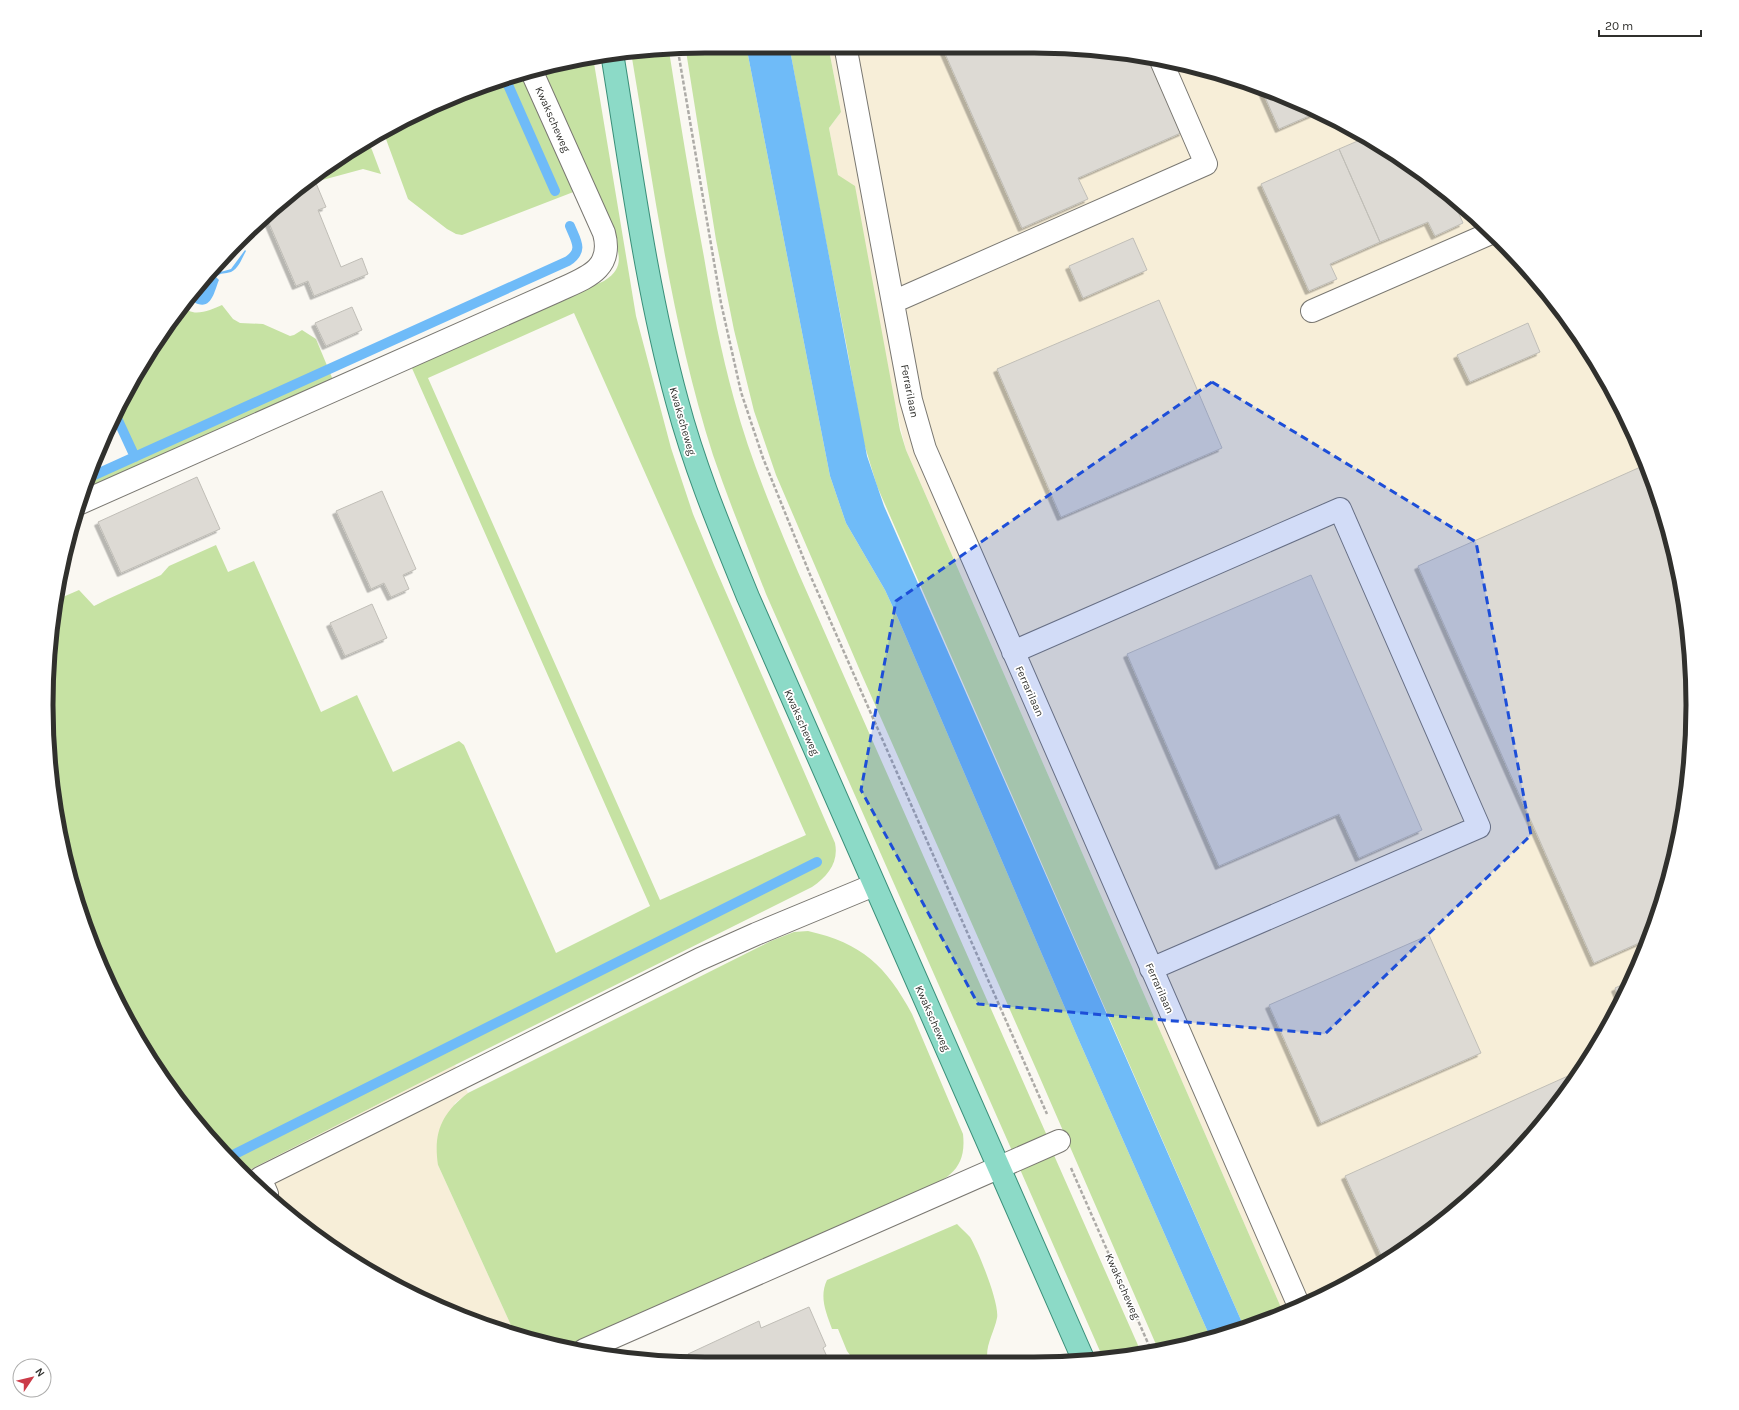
<svg xmlns="http://www.w3.org/2000/svg" width="1739" height="1410" viewBox="0 0 1739 1410" font-family="Karla,sans-serif">
	<defs>
		<filter id="shadow"><feDropShadow dx="-3.5" dy="3.5" stdDeviation="0" flood-color="#0004"/></filter>
	</defs>
	<rect width="100%" height="100%" fill="#faf8f2"/>
	<path fill="#f7eed8" d="M1077 47 1163 59 1286 96 1364 134 1469 210 1557 304 1625 413 1670 534 1692 662 1687 791 1658 917 1605 1034 1530 1139 1435 1228 1326 1296 1283 1312 906 450 838 175 829 128 841 112 829 50Z
		M455 1065 468 1093 455 1103 438 1165 515 1334 414 1296 304 1228 245 1172Z"/>
	<path fill="#c6e2a3" fill-rule="evenodd" d="M747 50 830 476 846 523 885 590 897 616 1077 1036 1211 1339 1204 1342 1158 1349 1037 1071 861 673 776 475 754 411 734 330 716 240 686 51Z
		M790 50H829L841 112 829 128 838 175 855 186 900 430 906 450 1283 1312 1244 1327 877 486 863 440 847 348 815 185Z
		M669 51C680 120 691 189 704 257 712 305 721 352 734 399 750 459 774 515 798 572L1048 1138 1013 1153 766 594C748 548 729 502 713 455 671 324 654 187 631 52Z
		M593 57 636 316 671 448 693 514 714 565 835 843C839 862 828 876 812 887L455 1065 245 1172 209 1139 157 1071 114 997 81 917 59 834 47 748V662L56 600 79 590 94 606 108 599 161 575 169 566 216 545 228 572 254 561 321 712 357 695 393 772 459 741 464 745 556 953 650 906 411 366 604 281C625 268 619 255 614 235L540 67ZM574 313 806 835 660 900 428 378Z
		M523 72 576 191 475 230 462 235 456 234 447 229 408 199 383 131 453 96Z
		M367 140 372 150 381 174 363 169 315 182 313 176Z
		M182 305C192 319 210 310 222 305L233 319 240 323 263 324 290 336 294 335 302 330 316 339 333 380 81 493 88 478 135 457 116 416 134 375Z
		M808 931C862 943 886 966 912 1014L963 1134C967 1170 947 1179 918 1192L567 1347 535 1342 515 1334 438 1165C433 1132 442 1113 468 1093L771 941 794 932Z
		M1053 1153 1141 1352 1103 1358 1019 1167Z
		M957 1224C961 1228 966 1233 970 1237 978 1250 1000 1304 997 1318 994 1333 984 1347 988 1363H856L847 1351 838 1329H832C826 1312 819 1297 827 1280Z"/>
	<path fill="#6fbbf8" d="M747 50H790L867 456 884 506 1244 1327 1211 1339 1077 1036 897 616 885 590 846 523 830 476Z
		M245 250 246 251C242 258 239 268 231 272 225 274 221 272 216 277L219 280C215 289 212 309 198 304 194 303 191 299 190 295 194 290 199 282 205 278 213 273 222 272 231 269Z"/>
	<g fill="none" stroke-linecap="round" stroke-linejoin="round">
		<path stroke="#6fbbf8" stroke-width="10" d="M505 78 555 191
			M116 416 135 457
			M88 478 568 261C584 250 576 241 570 226
			M229 1157 817 862"/>
	</g>
	<path fill="#dddad4" stroke="#c0beb7" filter="url(#shadow)" d="M1077 47 1150 57 1183 132 1078 178 1088 199 1022 228 943 49Z
		M1261 88 1286 96 1318 112 1279 129Z
		M1367 137 1452 198 1463 223 1435 236 1428 222 1380 242 1339 149Z
		M1339 149 1380 242 1330 264 1337 279 1309 291 1261 184Z
		M313 176 326 207 318 210 341 267 362 258 368 274 314 296 308 281 296 286 266 216Z
		M1452 198 1463 205 1457 208Z
		M1133 238 1147 270 1083 298 1069 266Z
		M1159 300 1222 448 1061 517 997 369Z
		M352 307 362 330 326 346 315 323Z
		M1528 323 1540 352 1470 382 1457 355Z
		M1645 465 1670 534 1692 662 1687 791 1658 917 1648 939 1594 963 1418 566Z
		M197 477 220 529 121 573 98 522Z
		M382 491 416 569 403 575 409 589 391 597 384 583 371 589 336 511Z
		M1311 575 1422 830 1359 858 1339 814 1219 866 1127 654Z
		M372 604 387 638 345 656 330 623Z
		M1429 935 1481 1053 1321 1123 1269 1005Z
		M1628 982 1620 1000 1615 988Z
		M1579 1071 1530 1139 1435 1228 1403 1248 1382 1257 1345 1176Z
		M809 1307 826 1346 823 1348 830 1363H692L688 1354 759 1321 761 1328Z"/>
	<g fill="none" stroke-linecap="round" stroke-linejoin="round">
		<defs>
			<path id="minor" d="M846 50 911 400 925 449 1299 1306
				M893 302 1206 164 1160 58
				M1312 311 1491 233
				M78 504 557 291C585 278 614 270 604 233L531 70
				M1013 652 1340 509 1479 827 1151 969
				M267 1194 260 1178 700 959 756 934 874 885
				M584 1350 1059 1141"/>
			<path id="major" d="M612 53C631 169 646 287 677 401 695 469 722 533 748 597L1084 1361"/>
		</defs>
		<use href="#minor" stroke="#797771" stroke-width="24"/>
		<use href="#major" stroke="#3a8f79" stroke-width="24"/>
		<path stroke="#adaba7" stroke-width="2.5" stroke-dasharray="4 2" stroke-linecap="butt" d="M678 51 721 303 741 392 763 458 811 577 1047 1114
			M1071 1168 1151 1350"/>
		<use href="#minor" stroke="#fff" stroke-width="22"/>
		<use href="#major" stroke="#8cdac7" stroke-width="22"/>
	</g>
	<path fill="#1d4ed8" fill-opacity="0.2" stroke="#1d4ed8" stroke-width="3" stroke-dasharray="8 5" stroke-linejoin="round" d="M1212 382 1476 542 1531 835 1325 1034 978 1004 861 790 896 601Z"/>
	<g text-anchor="middle" stroke-width="3.5" stroke-linejoin="round" paint-order="stroke">
		<g font-size="11" fill="#30302d" stroke="#fff">
			<text transform="translate(553 119) rotate(66)" y="4">Kwakscheweg</text>
			<text transform="translate(910 391) rotate(79)" y="4">Ferrarilaan</text>
			<text transform="translate(683 421) rotate(74)" y="4">Kwakscheweg</text>
			<text transform="translate(1030 691) rotate(66)" y="4">Ferrarilaan</text>
			<text transform="translate(802 722) rotate(66)" y="4">Kwakscheweg</text>
			<text transform="translate(1160 988) rotate(66)" y="4">Ferrarilaan</text>
			<text transform="translate(933 1018) rotate(66)" y="4">Kwakscheweg</text>
			<text transform="translate(1123 1286) rotate(66)" y="4">Kwakscheweg</text>
		</g>
	</g>
	<path d="M0 0H1739V1410H0ZM705 53H1034A652 652 0 0 1 1686 705V705A652 652 0 0 1 1034 1357H705A652 652 0 0 1 53 705V705A652 652 0 0 1 705 53Z" fill="#fff" fill-rule="evenodd"/>
	<path fill="none" stroke="#30302d" stroke-width="5" d="M705 53H1034A652 652 0 0 1 1686 705V705A652 652 0 0 1 1034 1357H705A652 652 0 0 1 53 705V705A652 652 0 0 1 705 53Z"/>
	<g transform="translate(32 1378) rotate(55)"><circle r="19" fill="#ffffff" stroke="#acacab"/>
	<path d="M0-3L7 15L0 10L-7 15Z" fill="#cb3b48"/>
	<text y="-6" font-size="11" font-weight="bold" text-anchor="middle" fill="#30302d">N</text>
	</g>
	<path d="M1599 30v6h102v-6" fill="none" stroke="#30302d" stroke-width="2"/>
	<text x="1605" y="30" font-size="12" fill="#30302d" stroke="#ffffff" stroke-width="3" paint-order="stroke">20 m</text>
</svg>
